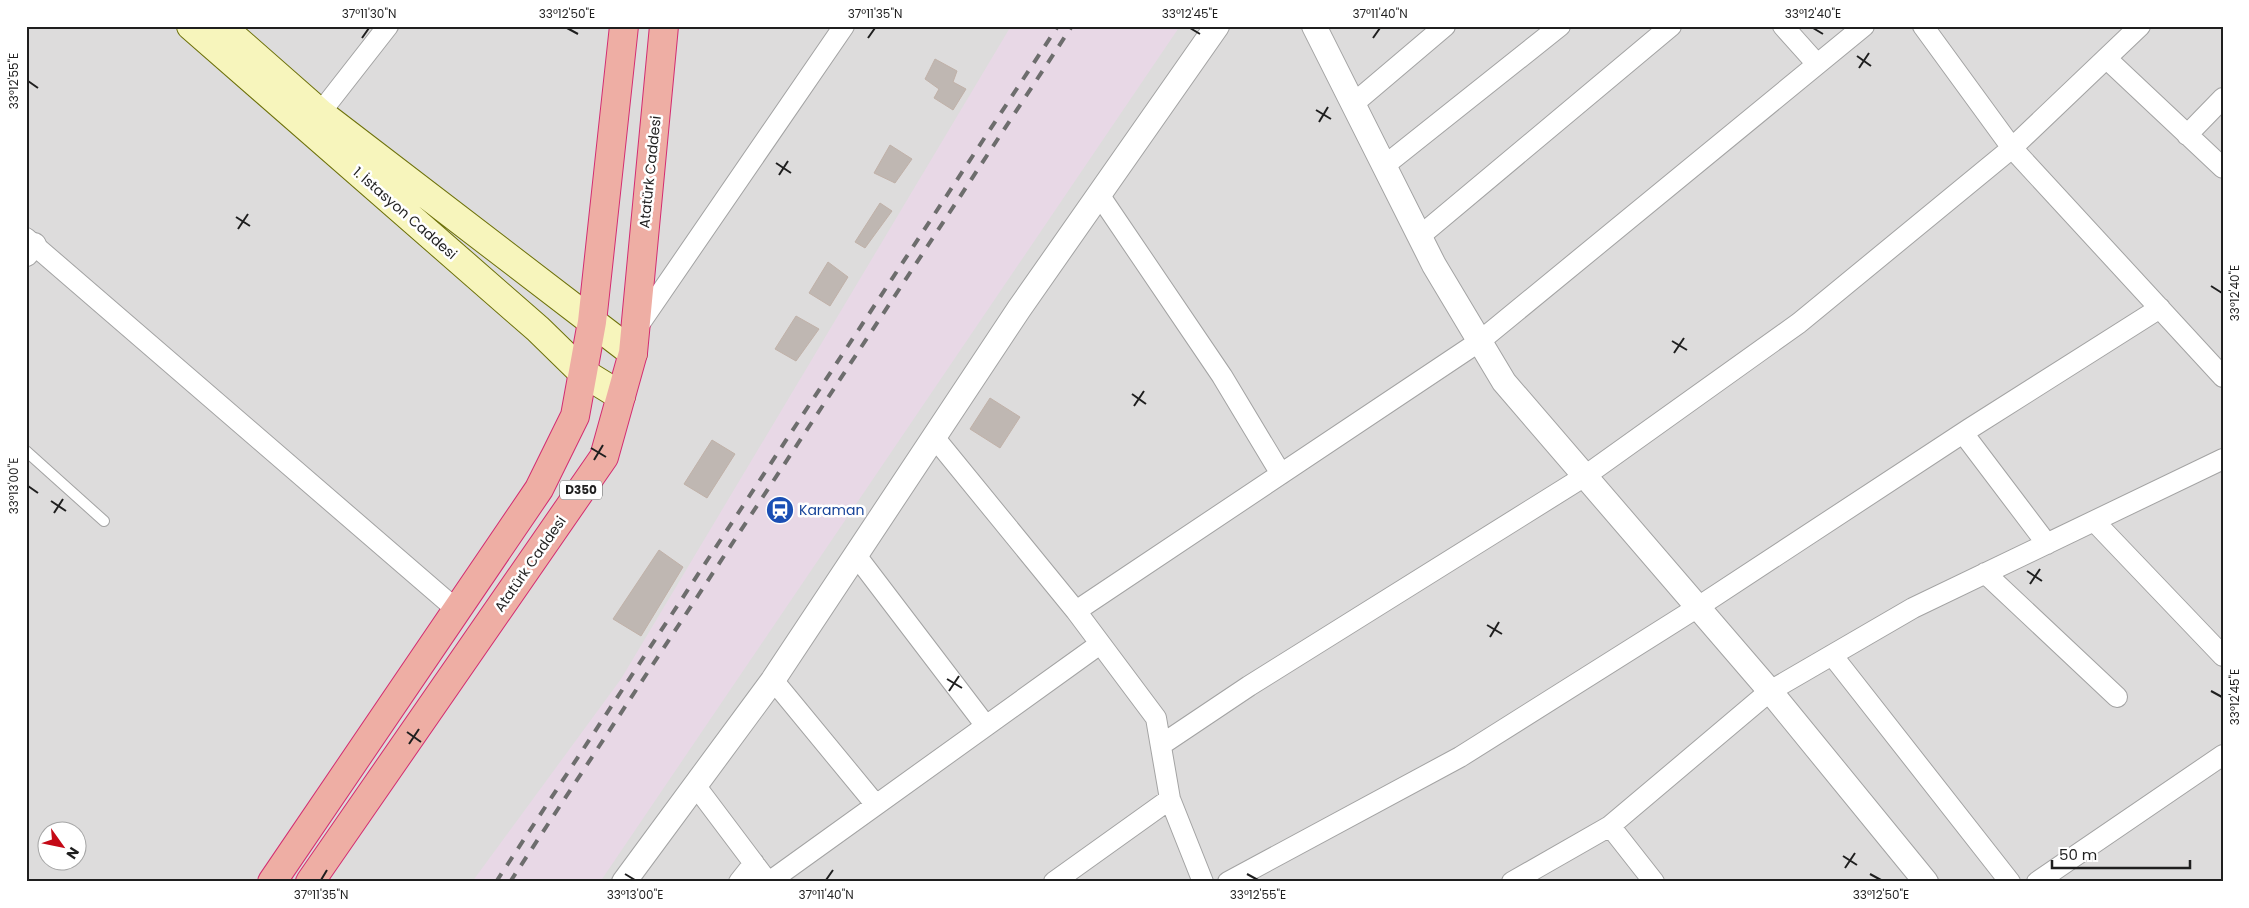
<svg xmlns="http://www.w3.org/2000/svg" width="2249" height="908" viewBox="0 0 2249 908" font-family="Poppins,sans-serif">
	<rect width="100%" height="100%" fill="#efebe5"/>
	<path fill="#dddcdc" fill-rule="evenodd" d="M26 26H2223V882H26ZM48 830H78V860H48Z"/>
	<path fill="#e8d8e6" d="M1011 26H1180L600 882H472L621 679Z"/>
	<path fill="#bfb7b2" stroke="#c0b1a8" d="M935 59 957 71 953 82 966 89 953 110 934 98 939 89 925 79Z
		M890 145 912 159 895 183 874 173Z
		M880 203 892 211 865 248 855 242Z
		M828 262 848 277 830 306 809 293Z
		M796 316 819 329 796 361 775 349Z
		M990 398 1020 417 1000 448 970 429Z
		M712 440 735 454 707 498 684 484Z
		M659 550 683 567 641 636 613 619Z"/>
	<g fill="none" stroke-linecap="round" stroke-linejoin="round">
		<defs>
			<path id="service" d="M26 451 104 521"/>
			<path id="minor" d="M1783 26 1817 64
				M1923 26 2012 148 2223 377
				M2107 59 2223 168
				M1353 104 1445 26
				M320 113 388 26
				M2187 135 2223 98
				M1384 166 1560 26
				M1100 196 1222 376 1281 474
				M1420 236 1671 26
				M26 238 457 610
				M636 329 844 26
				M1963 433 2047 544
				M934 437 1076 611 1156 718 1170 799 1203 882
				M2094 521 2223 656
				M855 554 986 726
				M1985 573 2117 697
				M1076 611 1480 341 1864 26
				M1832 655 2010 882
				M773 680 876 805
				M1161 745 1249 686 1585 476 1799 323 2012 148 2140 26
				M695 785 768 882
				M1610 826 1654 882
				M739 882 754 863
				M769 882 1100 644
				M1054 882 1170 799
				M1228 882 1460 757 1698 607 1969 429 2160 308
				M1512 882 1610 826 1770 691 1913 608 2223 459
				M2037 882 2223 755"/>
			<path id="tertiary" d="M1314 26 1434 265 1504 382 1770 691 1926 882
				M26 254 34 245
				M624 882 773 680 1019 309 1217 26"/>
			<path id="secondary" d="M191 26 538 329 582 372 621 396
				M221 26 320 113 633 353"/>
			<path id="trunk" d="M272 882 539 489 575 416 592 322 624 26
				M310 882 604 457 633 353 664 26"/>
		</defs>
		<use href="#service" stroke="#a3a3a3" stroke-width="12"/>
		<use href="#minor" stroke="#a3a3a3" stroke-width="22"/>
		<use href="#tertiary" stroke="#a3a3a3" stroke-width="26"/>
		<use href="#secondary" stroke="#6d710a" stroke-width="30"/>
		<use href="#trunk" stroke="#d32d71" stroke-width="30"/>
		<use href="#service" stroke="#fff" stroke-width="10"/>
		<use href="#minor" stroke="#fff" stroke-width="20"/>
		<use href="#tertiary" stroke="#fff" stroke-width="24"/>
		<use href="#secondary" stroke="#f7f5bc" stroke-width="28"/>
		<use href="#trunk" stroke="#eeaea4" stroke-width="28"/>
		<path stroke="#6d6d6d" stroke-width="4" stroke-dasharray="10 10" stroke-linecap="butt" d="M496 882 1058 26
			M510 882 1072 26"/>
	</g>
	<path fill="none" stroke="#1f1f1f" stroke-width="2" d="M567 28 578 34M1190 28 1200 34M1813 28 1823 34M362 38 369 28M868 38 875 28M1373 38 1380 28M1857 56 1871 66M1859 68 1869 53M28 81 38 88M1316 110 1331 119M1319 122 1328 107M776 163 791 173M779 175 788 161M236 217 250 226M238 229 248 214M2211 286 2222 293M1672 341 1687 350M1674 353 1684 338M1132 394 1146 404M1134 406 1144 391M591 448 606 457M594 460 603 445M28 486 38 493M51 501 66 511M54 513 63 499M2027 571 2042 581M2030 584 2040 569M1487 625 1502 634M1490 637 1499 622M947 679 962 688M949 691 959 676M2211 691 2222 697M407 732 421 742M409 744 419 729M1843 856 1857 865M1845 868 1855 853M625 874 635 880M1247 874 1258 880M1870 874 1881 880M321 880 327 870M826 880 833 870"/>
	<defs>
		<symbol id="station-disc" viewBox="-11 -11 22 22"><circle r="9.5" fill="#1a4fb4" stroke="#fff"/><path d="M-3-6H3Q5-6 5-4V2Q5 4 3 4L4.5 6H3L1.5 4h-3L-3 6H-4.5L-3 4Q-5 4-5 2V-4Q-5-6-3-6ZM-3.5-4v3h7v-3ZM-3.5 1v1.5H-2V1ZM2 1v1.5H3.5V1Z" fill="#fff"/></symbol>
	</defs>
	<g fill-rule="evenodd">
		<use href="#station-disc" x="764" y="494" width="32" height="32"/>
	</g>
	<g text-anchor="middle" stroke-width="5" stroke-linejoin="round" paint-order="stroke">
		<rect fill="#fff" stroke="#626262" stroke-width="1" x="560" y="480.5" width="42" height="19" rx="4"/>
		<g font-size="12" font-weight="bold" fill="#1f1f1f">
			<text x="581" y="494">D350</text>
		</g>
		<g font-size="14" fill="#1f1f1f" stroke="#fff">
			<text transform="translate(650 172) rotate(-84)" y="5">Atatürk Caddesi</text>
			<text transform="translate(405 213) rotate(41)" y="5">1. İstasyon Caddesi</text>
			<text transform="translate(530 564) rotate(-55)" y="5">Atatürk Caddesi</text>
		</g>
		<g font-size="14" fill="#164399" stroke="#fff" text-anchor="start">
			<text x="799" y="515">Karaman</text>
		</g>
	</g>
	<rect width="2249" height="908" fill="none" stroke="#ffffff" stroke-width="55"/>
	<g transform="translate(62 846) rotate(123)"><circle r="24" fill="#ffffff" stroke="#a5a5a5"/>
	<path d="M0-4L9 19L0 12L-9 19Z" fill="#c40916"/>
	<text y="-8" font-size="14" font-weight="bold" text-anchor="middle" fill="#1f1f1f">N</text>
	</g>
	<path d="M2052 860v8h138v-8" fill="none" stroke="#1f1f1f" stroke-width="2.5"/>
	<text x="2059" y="860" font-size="15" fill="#1f1f1f" stroke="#ffffff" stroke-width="4" paint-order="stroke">50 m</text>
	<rect x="28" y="28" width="2194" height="852" fill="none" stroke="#1f1f1f" stroke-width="2"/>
	<g font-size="12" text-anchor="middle" fill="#1f1f1f">
		<text x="369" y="18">37°11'30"N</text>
		<text x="567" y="18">33°12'50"E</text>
		<text x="875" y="18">37°11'35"N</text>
		<text x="1190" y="18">33°12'45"E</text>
		<text x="1380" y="18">37°11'40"N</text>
		<text x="1813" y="18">33°12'40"E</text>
		<text transform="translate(14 81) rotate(-90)" y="4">33°12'55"E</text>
		<text transform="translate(2235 293) rotate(-90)" y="4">33°12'40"E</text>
		<text transform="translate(14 486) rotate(-90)" y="4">33°13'00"E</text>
		<text transform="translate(2235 697) rotate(-90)" y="4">33°12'45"E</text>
		<text x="321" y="899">37°11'35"N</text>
		<text x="635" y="899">33°13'00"E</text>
		<text x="826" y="899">37°11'40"N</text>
		<text x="1258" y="899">33°12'55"E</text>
		<text x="1881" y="899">33°12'50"E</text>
	</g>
</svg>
